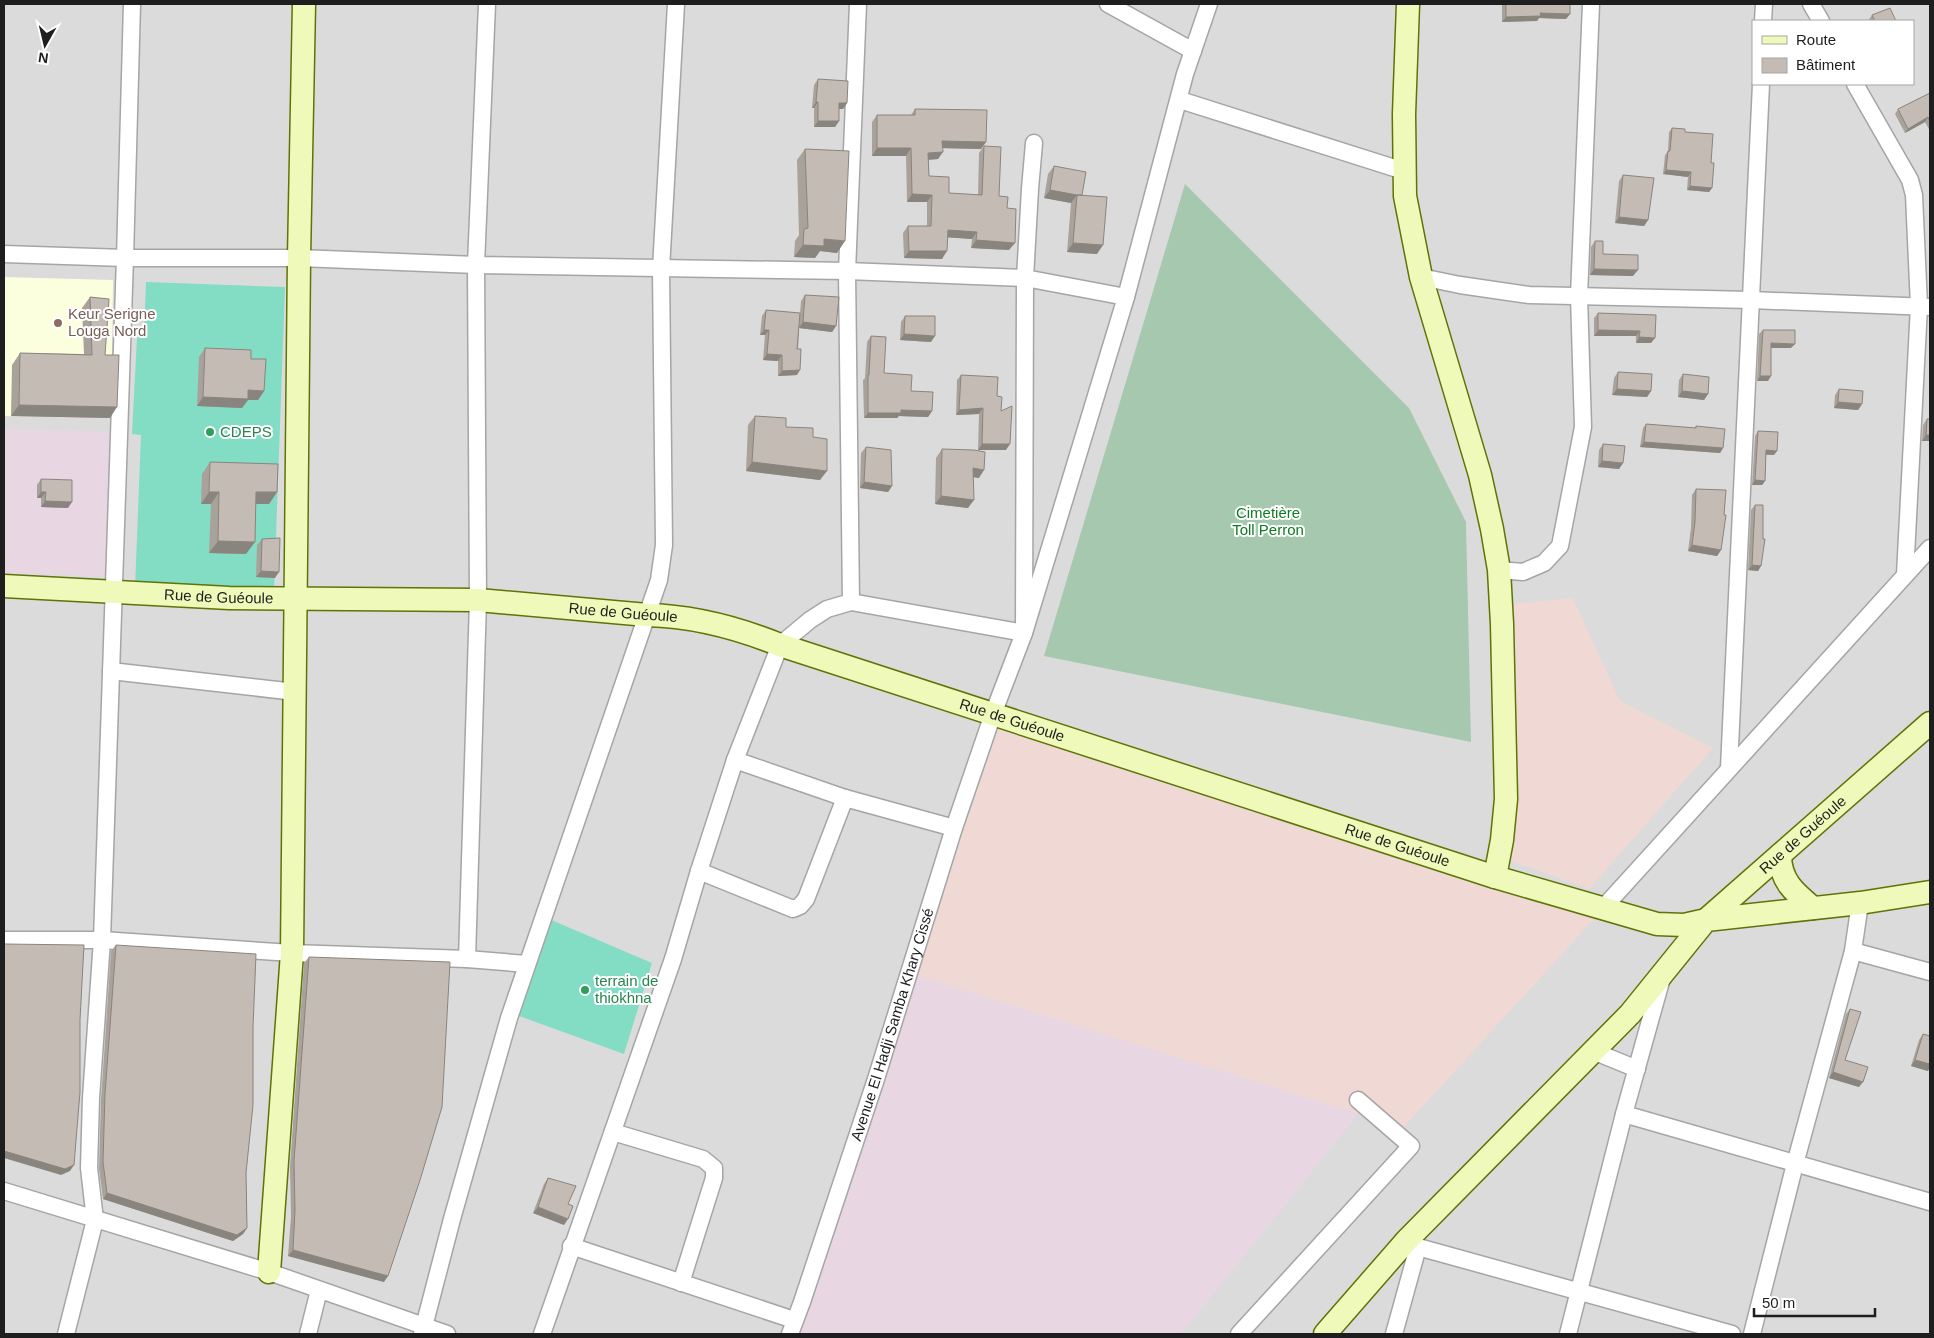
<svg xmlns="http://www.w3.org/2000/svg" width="1934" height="1338" viewBox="0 0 1934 1338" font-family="Arial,sans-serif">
	<rect width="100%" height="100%" fill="#efede5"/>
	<path fill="#dcdbdb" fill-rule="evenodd" d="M4 4H1930V1334H4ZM1753 21H1913V84H1753Z"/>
	<path fill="#f0d8d4" d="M1573 598 1620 701 1713 748 1589 889 1503 858 1510 604Z
		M989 715 1595 918 1401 1130 1358 1114 908 973Z"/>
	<path fill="#e8d7e3" d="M4 429 109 432 106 576 4 573Z
		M908 973 1358 1114 1181 1334H783Z"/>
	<path fill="#fbffde" d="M4 277 113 280 111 418 4 416Z"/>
	<path fill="#a6c8af" d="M1185 184 1409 408 1466 522 1471 742 1044 656Z"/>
	<path fill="#83ddc4" d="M146 282 285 287 274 593 135 588 141 435 132 434 137 337H144Z
		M549 919 652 963 624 1054 519 1016Z"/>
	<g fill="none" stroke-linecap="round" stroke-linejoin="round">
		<defs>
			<g id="street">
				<path d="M1108 4 1193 51"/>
				<path d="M1811 4 1821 21"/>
				<path d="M1763 21 1764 4"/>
				<path d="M1855 84 1910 180 1914 195 1919 306 1905 575"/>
				<path d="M1180 100 1404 171"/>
				<path d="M4 254 125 258H299L476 265 847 271 1025 278 1126 297"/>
				<path d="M1421 277 1460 285 1529 295 1751 300 1930 307"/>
				<path d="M1499 570 1523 572 1544 563 1560 546 1583 427 1579 296 1591 4"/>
				<path d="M851 602 847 271 858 4"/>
				<path d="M111 671 295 692"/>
				<path d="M735 760 845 798 954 828"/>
				<path d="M1729 768 1761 84"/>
				<path d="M699 871 793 909 800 906 806 899 845 798"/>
				<path d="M1604 907 1930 548"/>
				<path d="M4 940H102L292 953 467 959 527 964"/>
				<path d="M1853 951 1930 972"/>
				<path d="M467 959 478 600 476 265 487 4"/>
				<path d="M1593 1051 1637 1069"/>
				<path d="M1624 1114 1930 1202"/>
				<path d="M613 1132 703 1159 714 1168V1178L681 1283"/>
				<path d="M4 1191 269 1272 447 1334"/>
				<path d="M1407 1240 1418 1247 1732 1334"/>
				<path d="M571 1246 794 1320"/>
				<path d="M66 1334 95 1220 89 1168 91 1098 102 940 125 258 132 4"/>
				<path d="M308 1334 319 1290"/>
				<path d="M422 1334 452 1219 509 1018 659 580 664 545 661 269 676 4"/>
				<path d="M542 1334 673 959 699 871 735 760 780 645 810 620 827 609 851 602 1024 633 1025 278 1030 189 1034 143"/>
				<path id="s1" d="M790 1334 802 1302 876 1079 954 828 993 714 1024 633 1126 297 1185 74 1209 4"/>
				<path d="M1239 1334 1411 1146 1358 1100"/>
				<path d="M1394 1334 1418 1247"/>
				<path d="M1568 1334 1624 1114 1662 978"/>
				<path d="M1752 1334 1795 1164 1853 951 1860 903"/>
			</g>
			<g id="secondary">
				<path d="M1408 4 1404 114 1405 196 1421 277 1480 475 1492 529 1499 570 1502 624 1506 799 1502 840 1495 877"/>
				<path id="s2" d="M4 586 229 598 478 600 647 615C693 616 738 628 780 645L1495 877 1657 924 1684 925 1706 920 1930 723"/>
				<path d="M1780 855C1780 881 1795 893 1813 908"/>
				<path d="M269 1272 292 953 299 258 304 4"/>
				<path d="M1325 1334 1407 1240 1630 1014 1706 920 1860 903 1930 892"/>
			</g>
		</defs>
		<use href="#street" stroke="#a5a5a5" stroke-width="19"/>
		<use href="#secondary" stroke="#5d7406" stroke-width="25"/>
		<use href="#street" stroke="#fff" stroke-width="16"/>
		<use href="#secondary" stroke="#eff9b9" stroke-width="22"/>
	</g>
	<path fill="#a9a29b" d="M1502 4H1570V14L1566 19 1539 18 1537 21 1502 22Z
		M1872 15 1896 21H1868Z
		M818 79 847 103 843 109H839V121L835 127H814V108H812L814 85Z
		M1930 93V131L1925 122 1905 133 1895 114 1898 109Z
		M915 109 986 142 981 149 942 148 938 159 928 160 929 176 949 193 978 195 979 153 984 146 999 196 1007 208 1009 250 971 248 972 239 947 237 942 259 904 258 903 233 908 226H927V202H907L906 156H872V122L877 115H911Z
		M1672 128 1711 163 1712 188 1709 192 1687 190 1688 177 1663 174 1665 155 1668 151 1669 132Z
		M805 149 837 253 820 251 815 258 794 257 795 241 799 235 797 160Z
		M1054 166 1082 195 1097 254 1067 252 1071 203 1044 198 1048 174Z
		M1623 175 1648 220 1644 226 1615 223 1619 181Z
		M1595 241 1603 254 1633 276 1590 275 1591 247Z
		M805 295 836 326 832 332 799 328 797 375 778 376V361L763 360 765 335H760L762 316 766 310 800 313 801 301Z
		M90 297 105 355 110 418 11 416 12 365 20 353 84 354 82 308Z
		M1598 313 1656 315 1651 343H1636V336H1594V318Z
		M905 316 931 342 900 340 901 322Z
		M1763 330 1791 348H1771L1768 381H1757L1759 334Z
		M871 336 884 373 911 391 932 411 928 417 899 416 897 418H864L863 380 865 378 867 342Z
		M205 348 251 359 264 391 258 400H248L242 408 197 406 199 357Z
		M1618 372 1651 391 1647 397 1612 395 1614 378Z
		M1683 374 1708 394 1704 400 1678 397 1679 380Z
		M961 375 997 396 1001 411 1006 450H978L979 414 956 415 957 380Z
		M1839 389 1862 404 1858 410 1834 408 1835 395Z
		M755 416 813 437 820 480 746 471 748 425Z
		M1927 419 1930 441H1922L1923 425Z
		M1646 424 1695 428 1696 426 1723 448 1720 453 1640 447 1643 428Z
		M1758 431 1774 455H1766L1765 481 1762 485H1752L1755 436Z
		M1603 444 1623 463 1619 469 1598 467 1599 450Z
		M866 447 892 486 888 492 860 488 861 453Z
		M942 449 979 478 973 477 968 508 935 504 936 458Z
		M210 462 277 492 269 504H256L246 554 209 553 211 504H201L202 474Z
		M41 479 68 508 41 507V498H37V485Z
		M1696 489 1721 550 1717 556 1688 551 1691 528 1692 495Z
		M1755 505 1761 566 1758 571 1748 570 1751 510Z
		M262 539 275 578 256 577 257 545Z
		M116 945 246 1173 247 1228 243 1234 233 1241 103 1199 99 1168 101 1100 111 951Z
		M309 957 384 1282 288 1256 291 1216 290 1167 304 963Z
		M1850 1009 1845 1060 1859 1087 1829 1078 1846 1014Z
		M1923 1034 1930 1036V1067L1928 1071 1911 1066 1919 1040Z
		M548 1178 568 1204 564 1225 533 1213 544 1184Z"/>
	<path fill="#89847e" d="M1540 13 1570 14 1566 19 1539 18 1537 21 1502 22 1506 17Z
		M816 102H818L814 108H812Z
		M839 103H847L843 109H835Z
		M1928 117 1925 122 1905 133 1908 129Z
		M818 121H839L835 127H814Z
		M942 141 986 142 981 149 937 148Z
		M877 148H911L906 156H872Z
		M943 152 938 159 923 160 928 153Z
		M1666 170 1691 172 1688 177 1663 174Z
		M1690 186 1712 188 1709 192 1687 190Z
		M1050 190 1077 195 1071 203 1044 198Z
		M912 194 932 195 927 202H907Z
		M1619 217 1648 220 1644 226 1615 223Z
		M948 230 977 232 972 239 942 237Z
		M824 239 845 241 837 253 820 251 815 258 794 257 803 245Z
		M976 240 1015 243 1009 250 971 248Z
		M1073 243 1103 245 1097 254 1067 252Z
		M909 251H947L942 259 904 258Z
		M1594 269 1638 270 1633 276 1590 275Z
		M803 322 836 326 832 332 799 328Z
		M764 330H769L765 335H760Z
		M1598 330 1640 331 1636 336H1594Z
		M904 334 935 336 931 342 900 340Z
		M1639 337 1655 338 1651 343H1636Z
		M1771 343 1795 344 1791 348H1768Z
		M767 354 782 355 778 361 763 360Z
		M800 370 797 375 778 376 782 371Z
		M1760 376H1771L1768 381H1757Z
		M1617 389 1651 391 1647 397 1612 395Z
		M248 390 264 391 258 400H248L242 408 197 406 203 397Z
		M1682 391 1708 394 1704 400 1678 397Z
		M1838 402 1862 404 1858 410 1834 408Z
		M19 405 117 407 110 418 11 416Z
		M983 408 979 414 956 415 959 410Z
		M901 410 932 411 928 417 899 416 897 418H864L868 413Z
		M1926 435H1930V441H1922Z
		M1644 442 1723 448 1720 453 1640 447Z
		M982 444H1010L1006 450H978Z
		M1766 450 1777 451 1774 455 1763 454Z
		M1602 461 1623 463 1619 469 1598 467Z
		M752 462 827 471 820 480 746 471Z
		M973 468 984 470 979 478 967 476Z
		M1755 480 1765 481 1762 485H1752Z
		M864 482 892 486 888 492 860 488Z
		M41 492H46L41 498H37Z
		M209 492H219L211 504H201Z
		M256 492H277L269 504H248Z
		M941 496 974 500 968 508 935 504Z
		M45 501 72 502 68 508 41 507Z
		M218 541 255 542 246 554 209 553Z
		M1692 545 1721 550 1717 556 1688 551Z
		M1752 565 1761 566 1758 571 1748 570Z
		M261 571 279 572 275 578 256 577Z
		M1915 1060 1930 1064V1067L1928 1071 1911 1066Z
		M1833 1072 1863 1082 1859 1087 1829 1078Z
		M4 1151 74 1165 70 1171 61 1175 4 1158Z
		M107 1193 247 1228 243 1234 233 1241 103 1199Z
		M538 1207 568 1219 564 1225 533 1213Z
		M293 1250 388 1276 384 1282 288 1256Z"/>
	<path fill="#c4bcb4" stroke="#89847e" d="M1506 4H1570V14L1540 13 1541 16 1506 17Z
		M1890 8 1896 21H1875L1872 15Z
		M818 79 848 81 847 103H839V121H818V102H816Z
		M1930 93V122L1928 117 1908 129 1898 109Z
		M915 109 987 110 986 142 942 141 943 152 928 153 929 176 949 177V193L982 195 984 146 1001 147 999 196 1008 197 1007 208 1016 209 1015 243 976 240 977 232 948 230 947 251H909L908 226H931L932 195 912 194 911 148H877V115H915Z
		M1672 128 1685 129V132L1713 134 1711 163H1714L1712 188 1690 186 1691 172 1666 170 1668 151H1670Z
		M805 149 849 151 845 241 824 239V246L803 245 804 229 808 228Z
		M1054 166 1086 172 1082 195H1077L1050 190Z
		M1623 175 1654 178 1648 220 1619 217Z
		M1077 195 1107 197 1103 245 1073 243Z
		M1595 241H1603V254L1638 255V270L1594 269Z
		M805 295 839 297 836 326 803 322Z
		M90 297 109 299 105 355H119L117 407 19 405 20 353 92 355Z
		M766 310 800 313 797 349H801L800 370 782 371V355L767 354 769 330H764Z
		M1598 313 1656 315 1655 338 1639 337 1640 331 1598 330Z
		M905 316H935V336L904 334Z
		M1763 330H1795V344L1771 343V376H1760Z
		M871 336 886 337 884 373 912 375 911 391 933 392 932 411 901 410V413H868V375H869Z
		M205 348 251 350V359H266L264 391 248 390V399L203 397Z
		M1618 372 1652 374 1651 391 1617 389Z
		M1683 374 1709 377 1708 394 1682 391Z
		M961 375 998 377 997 396 1002 397 1001 411 1012 406 1010 444H982L983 408 959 410Z
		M1839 389 1863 391 1862 404 1838 402Z
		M755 416 786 418V427L813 428V437L827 439V471L752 462Z
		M1927 419H1930V435H1926Z
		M1646 424 1696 428V426L1725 429 1723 448 1644 442Z
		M1758 431 1778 432 1777 451 1766 450 1765 481 1755 480Z
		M1603 444 1625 446 1623 463 1602 461Z
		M866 447 891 450 892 486 864 482Z
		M942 449 974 450 985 452 984 470 973 468 974 500 941 496Z
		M210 462 278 464 277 492H256L255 542 218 541 219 492H209Z
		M41 479 72 480V502L45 501 46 492H41Z
		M1696 489 1726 490 1724 515H1726L1721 550 1692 545 1695 522Z
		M1755 505H1763V539H1765L1761 566 1752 565Z
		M280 538 279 572 261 571 262 539Z
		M4 944 84 945 80 1020V1092L74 1165 65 1169 4 1151Z
		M116 945 256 954 253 1027V1105L246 1173 247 1228 237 1235 107 1193 103 1162 105 1094Z
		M309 957 450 962 442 1107 420 1180 388 1276 293 1250 295 1210 294 1161Z
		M1850 1009 1861 1012 1845 1060 1868 1067 1863 1082 1833 1072Z
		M1923 1034 1930 1036V1064L1915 1060Z
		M548 1178 576 1186 568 1204 573 1206 568 1219 538 1207Z"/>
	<circle fill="#8d6e63" stroke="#fff" stroke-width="2" cx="58" cy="323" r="5"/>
	<g fill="#2e9e5b" stroke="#fff" stroke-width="2">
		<circle cx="210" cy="432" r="5"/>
		<circle cx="585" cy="990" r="5"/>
	</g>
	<g text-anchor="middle" stroke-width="4" stroke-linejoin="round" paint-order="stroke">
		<g font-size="15" fill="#785e54" stroke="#fff" text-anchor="start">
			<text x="68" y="319">Keur Serigne<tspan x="68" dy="17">Louga Nord</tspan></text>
		</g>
		<g font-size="15" fill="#27864d" stroke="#fff" text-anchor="start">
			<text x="220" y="437">CDEPS</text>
			<text x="595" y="986">terrain de<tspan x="595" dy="17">thiokhna</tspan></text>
		</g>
		<g font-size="15" fill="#0d7c22" stroke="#fff">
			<text x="1268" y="518">Cimetière<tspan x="1268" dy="17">Toll Perron</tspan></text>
		</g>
		<g font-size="15" fill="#1e1e1e" stroke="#fff">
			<text dy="5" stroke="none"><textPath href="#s2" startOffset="215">Rue de Guéoule</textPath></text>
			<text dy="5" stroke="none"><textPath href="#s2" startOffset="620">Rue de Guéoule</textPath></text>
			<text dy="5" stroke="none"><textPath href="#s2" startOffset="1025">Rue de Guéoule</textPath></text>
			<text dy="5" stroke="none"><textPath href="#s2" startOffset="1880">Rue de Guéoule</textPath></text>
			<text dy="5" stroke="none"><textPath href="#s2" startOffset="1430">Rue de Guéoule</textPath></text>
			<text dy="5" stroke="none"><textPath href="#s1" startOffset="326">Avenue El Hadji Samba Khary Cissé</textPath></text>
		</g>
	</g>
	<rect width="1934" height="1338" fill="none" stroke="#1e1e1e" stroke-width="10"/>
	<rect x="1752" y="20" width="162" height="65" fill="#ffffff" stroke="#a5a5a5"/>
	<rect x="1762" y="36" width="25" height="8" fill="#eff9b9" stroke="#a5a5a5"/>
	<text x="1796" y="45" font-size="15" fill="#1e1e1e">Route</text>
	<rect x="1762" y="58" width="25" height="15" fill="#c4bcb4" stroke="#a5a5a5"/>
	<text x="1796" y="70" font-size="15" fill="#1e1e1e">Bâtiment</text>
	<g transform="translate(45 45) rotate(188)" stroke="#ffffff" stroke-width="4" paint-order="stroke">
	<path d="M0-4L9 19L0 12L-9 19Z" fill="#1e1e1e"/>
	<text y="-8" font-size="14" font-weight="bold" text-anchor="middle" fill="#1e1e1e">N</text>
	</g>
	<path d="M1754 1308v8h121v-8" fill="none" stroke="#1e1e1e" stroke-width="2.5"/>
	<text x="1762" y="1308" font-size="15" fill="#1e1e1e" stroke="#ffffff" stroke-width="4" paint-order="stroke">50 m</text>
</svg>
